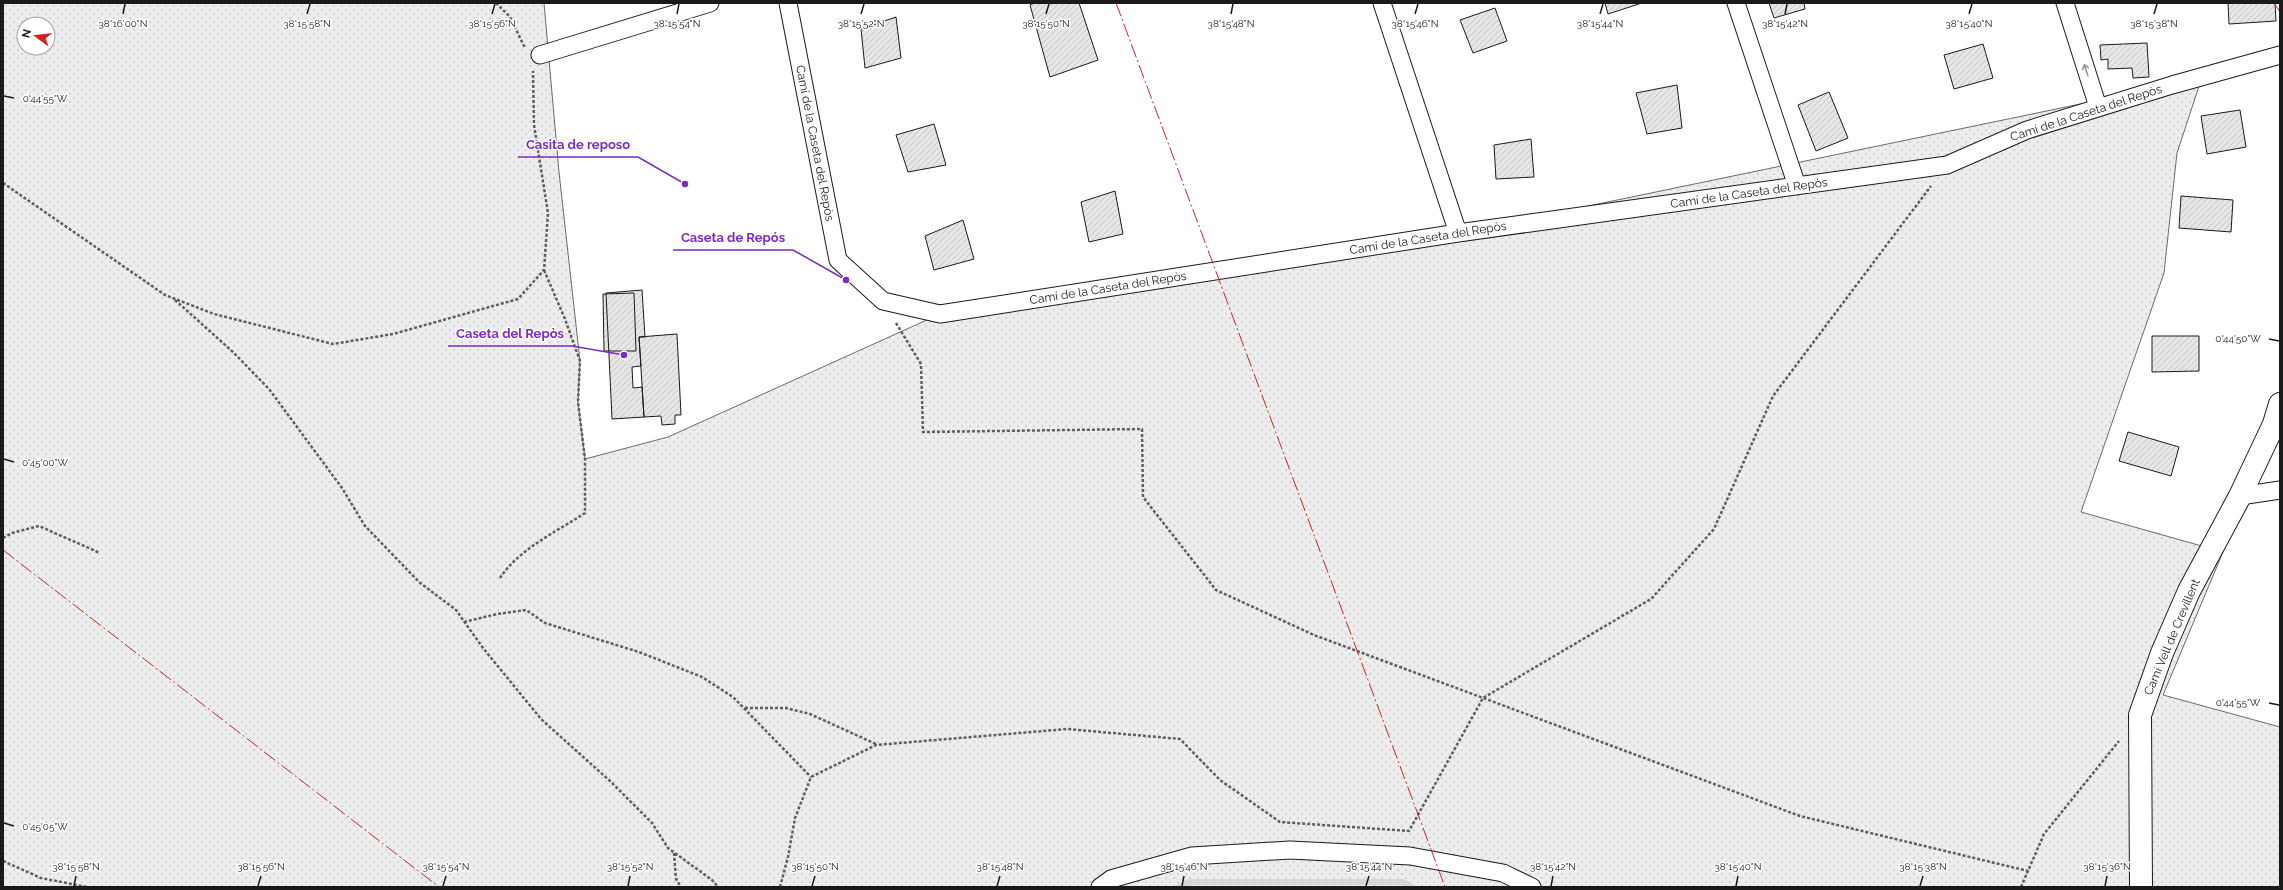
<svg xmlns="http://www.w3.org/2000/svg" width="2283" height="890" viewBox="0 0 2283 890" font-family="Raleway,sans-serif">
	<defs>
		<pattern id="grass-dots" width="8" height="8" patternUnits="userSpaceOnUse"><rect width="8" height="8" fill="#ededed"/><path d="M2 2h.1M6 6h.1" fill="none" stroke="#cbcbcb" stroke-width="1.8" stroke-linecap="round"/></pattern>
		<pattern id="building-hatch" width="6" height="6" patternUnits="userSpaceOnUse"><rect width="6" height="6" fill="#e6e6e6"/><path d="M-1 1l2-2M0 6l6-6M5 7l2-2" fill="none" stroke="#c5c5c5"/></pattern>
	</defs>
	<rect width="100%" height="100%" fill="#fff"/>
	<path fill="url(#grass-dots)" stroke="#6a6a6a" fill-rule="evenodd" d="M3 3H544L559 172 580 361 578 402 585 459 668 437 940 314 1458 233 2172 85 2202 77 2177 153 2164 273 2081 512 2223 552 2163 695 2280 727V887H3ZM24 24H48V48H24Z"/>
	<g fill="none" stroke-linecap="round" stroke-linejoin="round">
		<path stroke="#d7d7d7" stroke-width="6" d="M1179 887 1189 882H1403L1412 887"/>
	</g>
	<path fill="url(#building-hatch)" stroke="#1a1a1a" d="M1034 3H1079L1098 60 1050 77 1030 5Z
		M1605 3H1642L1608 14Z
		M1769 3H1804L1805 9 1774 18Z
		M2228 3H2275L2276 21 2229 24Z
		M1495 8 1507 41 1473 53 1460 20Z
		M896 17 901 58 865 68 861 29Z
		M2147 43 2149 77 2133 78 2132 68 2108 69V59L2101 60 2100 45Z
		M1983 44 1993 78 1954 89 1944 55Z
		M1677 85 1682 128 1647 134 1636 93Z
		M1829 92 1848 138 1816 151 1798 105Z
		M2240 110 2246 147 2207 154 2201 116Z
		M934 124 946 165 908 172 896 135Z
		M1531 139 1534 177 1496 179 1494 145Z
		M1115 191 1123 234 1089 242 1081 202Z
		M2181 196 2233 200 2231 232 2179 228Z
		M963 220 974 259 934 270 925 236Z
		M642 290 645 337H639L641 366 632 367 633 388 642 387 644 417 612 419 606 293Z
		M634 293 636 351H604L603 294Z
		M677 334 681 415H675V424L662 425 661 416 644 417 639 337Z
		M2152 336H2199V371L2152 372Z
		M2128 432 2179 447 2171 476 2119 461Z"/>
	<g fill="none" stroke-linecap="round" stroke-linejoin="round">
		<defs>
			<path id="minor" d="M788 3 838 260 883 301 940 314 1458 233 1947 165 2027 130 2172 85 2280 55
				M1382 3 1458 233
				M1736 3 1797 186
				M2065 3 2098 107
				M540 55 710 3
				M2240 496 2280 490
				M1100 887 1111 879 1192 856 1290 850 1410 856 1503 873 1532 887"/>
			<path id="tertiary" d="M2141 887 2140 715 2162 653 2189 591 2240 496 2274 424 2280 404"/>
		</defs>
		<use href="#minor" stroke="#1a1a1a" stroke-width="19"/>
		<use href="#tertiary" stroke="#1a1a1a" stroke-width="24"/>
		<path stroke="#5f5f5f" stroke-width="2.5" stroke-dasharray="3 2" stroke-linecap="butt" d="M496 3 510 17 525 48
			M3 183 165 295 214 314 333 344 393 334 518 299 544 270 548 213 534 125 533 71
			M175 300 233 352 269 389 342 488 365 526 419 582 456 610 483 648 541 719 610 781 652 823 668 848 712 880 718 887
			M896 323 921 364 923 432 1142 429 1143 497 1216 590 1314 635 1800 816 2028 871
			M3 538 12 533 39 526 100 553
			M500 578C519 549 556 532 585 513V459L578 402 580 361 565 319 544 270
			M464 622 497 614 526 610 545 623 639 652 702 677 733 697 811 777
			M745 708H786L810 714 876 744
			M674 853 676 879 681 887
			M3 861 41 878 87 887
			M780 887 788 857 795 818 811 777 876 745 1067 729 1180 739 1220 780 1280 822 1409 831 1483 698 1651 599 1714 529 1773 396 1931 186
			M2021 887 2044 834 2119 741"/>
		<use href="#minor" stroke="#fff" stroke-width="17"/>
		<use href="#tertiary" stroke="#fff" stroke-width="22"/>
		<path stroke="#c62828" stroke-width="1" stroke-dasharray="14 3 2 3" stroke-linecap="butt" d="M1116 3 1445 887
			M2274 3 2280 12
			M3 550 439 887"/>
	</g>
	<defs><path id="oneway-shaft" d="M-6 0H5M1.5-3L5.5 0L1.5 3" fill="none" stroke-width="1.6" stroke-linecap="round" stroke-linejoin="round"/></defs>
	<use stroke="#989898" href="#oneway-shaft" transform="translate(2086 70) rotate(-108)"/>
	<path fill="none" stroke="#1a1a1a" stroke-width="1.5" d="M123 14 125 4M307 14 310 4M492 14 495 4M677 14 679 4M861 14 864 4M1046 14 1049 4M1231 14 1233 4M1415 14 1418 4M1600 14 1603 4M1785 14 1787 4M1969 14 1972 4M2154 14 2157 4M4 96 14 98M2269 339 2279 341M4 459 14 462M2269 703 2279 705M4 823 14 826M74 886 76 876M258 886 261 876M443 886 446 876M628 886 630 876M812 886 815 876M997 886 1000 876M1182 886 1184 876M1366 886 1369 876M1551 886 1553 876M1736 886 1738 876M1920 886 1923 876M2105 886 2107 876"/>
	<g text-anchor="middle" stroke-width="3" stroke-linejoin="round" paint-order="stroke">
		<g font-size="12" fill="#1a1a1a" stroke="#fff">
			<text transform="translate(2086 113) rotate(-18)" y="4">Camí de la Caseta del Repòs</text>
			<text transform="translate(815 143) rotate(79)" y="4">Camí de la Caseta del Repòs</text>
			<text transform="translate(1749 193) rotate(-8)" y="4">Camí de la Caseta del Repòs</text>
			<text transform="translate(1428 238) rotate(-9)" y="4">Camí de la Caseta del Repòs</text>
			<text transform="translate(1108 288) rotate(-9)" y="4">Camí de la Caseta del Repòs</text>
			<text transform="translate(2172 637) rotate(-67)" y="4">Camí Vell de Crevillent</text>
		</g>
	</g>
	<g font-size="10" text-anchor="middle" fill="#1a1a1a" stroke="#fff" stroke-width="3" stroke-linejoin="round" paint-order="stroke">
		<text x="123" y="27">38°16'00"N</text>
		<text x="307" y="27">38°15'58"N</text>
		<text x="492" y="27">38°15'56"N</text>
		<text x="677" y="27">38°15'54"N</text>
		<text x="861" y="27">38°15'52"N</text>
		<text x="1046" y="27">38°15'50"N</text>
		<text x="1231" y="27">38°15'48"N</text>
		<text x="1415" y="27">38°15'46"N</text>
		<text x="1600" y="27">38°15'44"N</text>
		<text x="1785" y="27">38°15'42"N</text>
		<text x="1969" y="27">38°15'40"N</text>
		<text x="2154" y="27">38°15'38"N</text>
		<text x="45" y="102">0°44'55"W</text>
		<text x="2238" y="342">0°44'50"W</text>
		<text x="45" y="466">0°45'00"W</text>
		<text x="2238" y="706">0°44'55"W</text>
		<text x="45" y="830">0°45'05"W</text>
		<text x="76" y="870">38°15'58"N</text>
		<text x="261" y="870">38°15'56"N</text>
		<text x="446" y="870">38°15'54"N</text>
		<text x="630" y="870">38°15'52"N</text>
		<text x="815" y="870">38°15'50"N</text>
		<text x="1000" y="870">38°15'48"N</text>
		<text x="1184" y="870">38°15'46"N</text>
		<text x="1369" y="870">38°15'44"N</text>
		<text x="1553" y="870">38°15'42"N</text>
		<text x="1738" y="870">38°15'40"N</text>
		<text x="1923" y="870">38°15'38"N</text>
		<text x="2107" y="870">38°15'36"N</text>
	</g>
	<path fill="none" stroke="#7b2cbf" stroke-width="1.5" d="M685 184L638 157H518M846 280L793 250H673M624 355L572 346H448"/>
	<g fill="#7b2cbf" stroke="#fff" stroke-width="1.5">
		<circle cx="685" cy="184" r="4"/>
		<circle cx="846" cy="280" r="4"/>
		<circle cx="624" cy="355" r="4"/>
	</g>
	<g font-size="13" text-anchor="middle" font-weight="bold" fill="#7b2cbf" stroke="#fff" stroke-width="3" stroke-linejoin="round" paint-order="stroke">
		<text x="578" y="149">Casita de reposo</text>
		<text x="733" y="242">Caseta de Repós</text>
		<text x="510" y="338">Caseta del Repòs</text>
	</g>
	<rect width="2283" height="890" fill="none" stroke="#1a1a1a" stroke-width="8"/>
	<g transform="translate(36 36) rotate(285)"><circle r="19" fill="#ffffff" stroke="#a3a3a3"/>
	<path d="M0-3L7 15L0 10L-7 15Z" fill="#c62828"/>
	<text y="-6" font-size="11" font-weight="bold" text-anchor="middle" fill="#1a1a1a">N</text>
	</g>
</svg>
